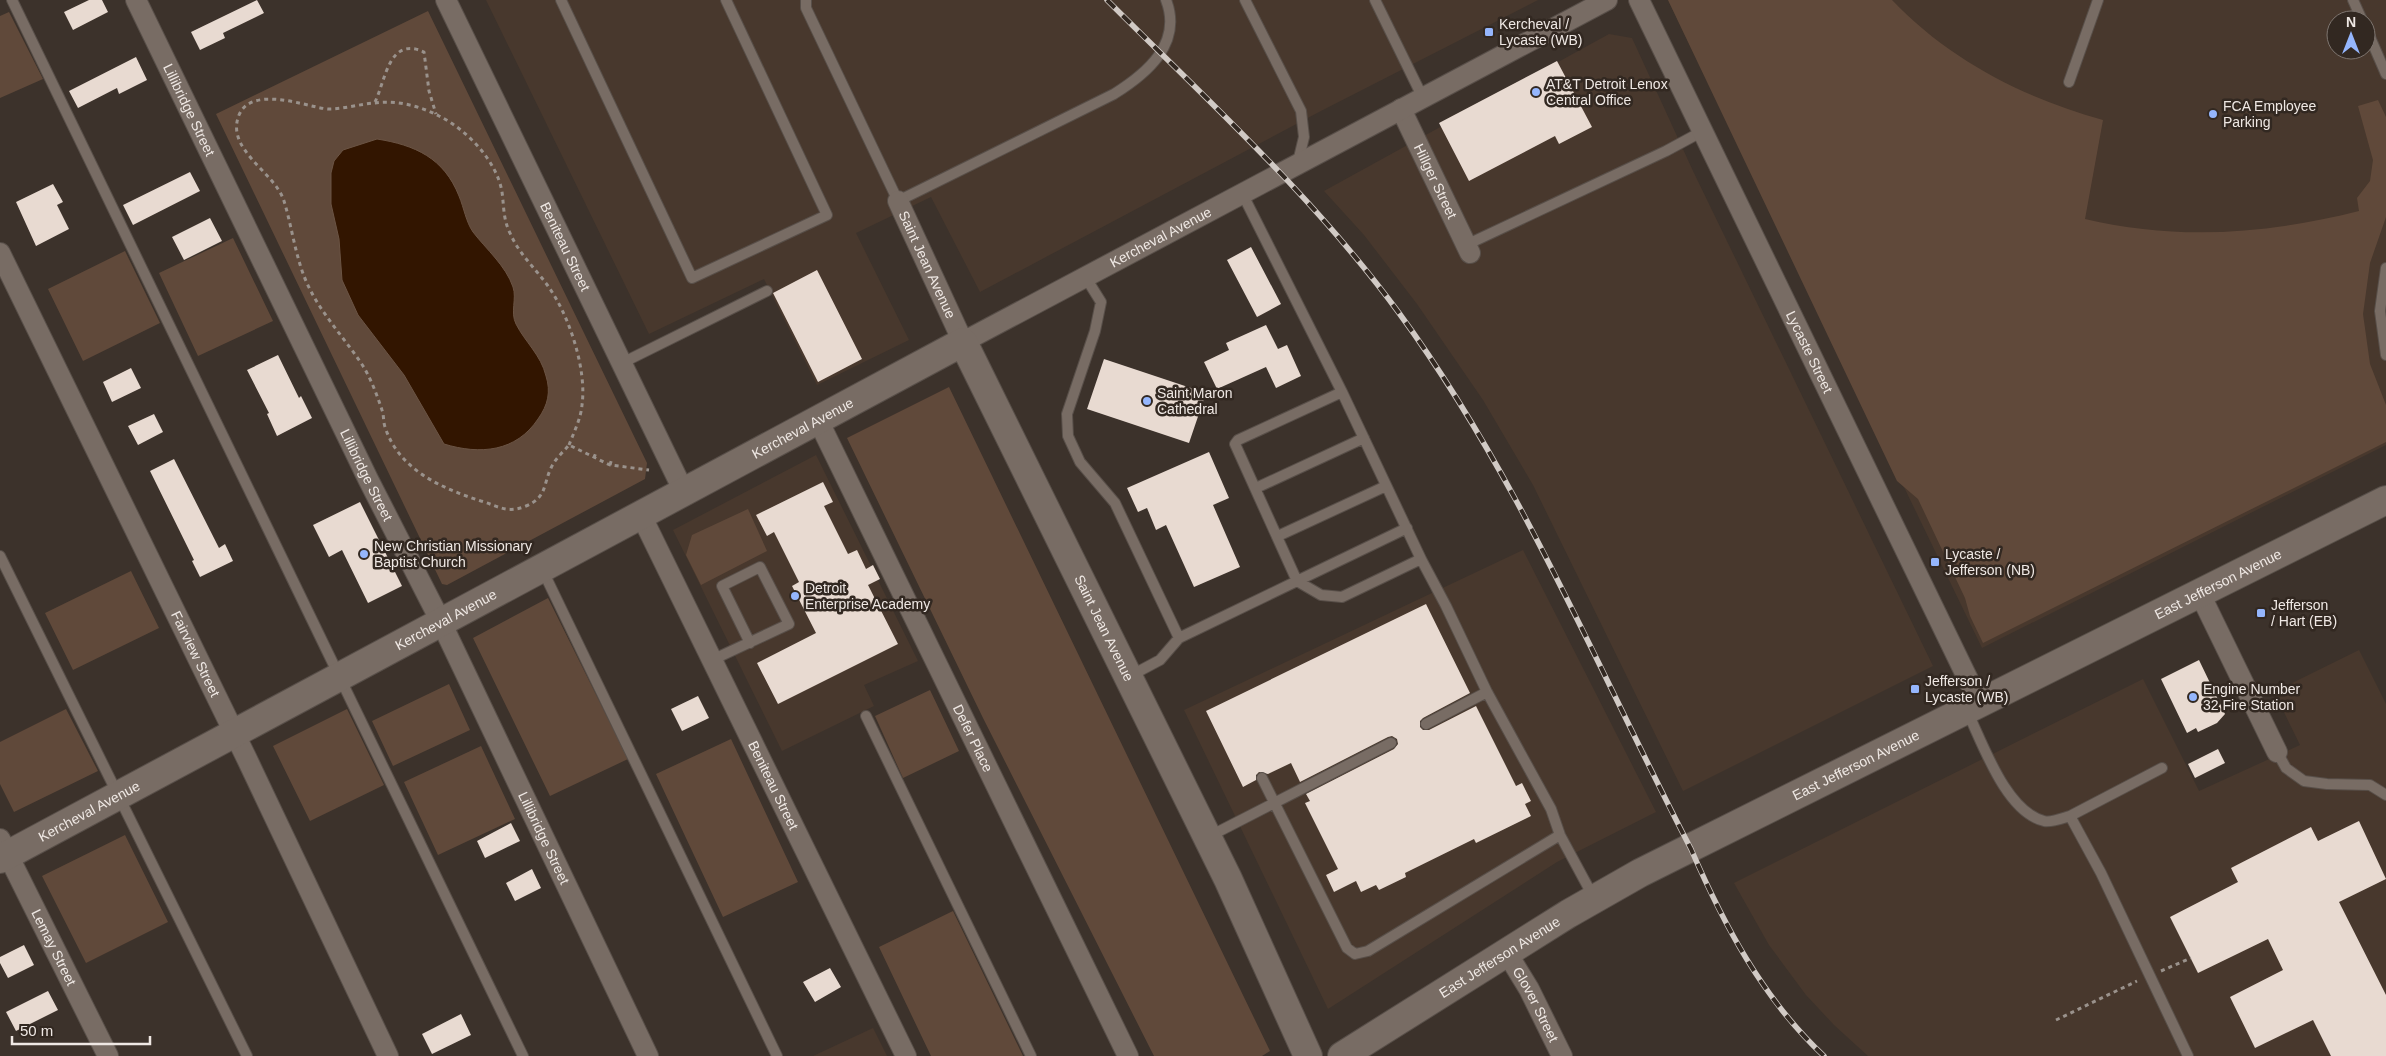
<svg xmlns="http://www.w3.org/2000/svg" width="2386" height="1056" viewBox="0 0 2386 1056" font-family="Arial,sans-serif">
	<rect width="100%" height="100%" fill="#3c322b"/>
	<path fill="#48382d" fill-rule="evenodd" d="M486 0H1538L1319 112 980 292 931 197 856 233 909 340 817 385 764 279 649 334Z
		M1668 0H2386V445L1982 648ZM2336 20H2366V50H2336Z
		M1609 34 1632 38 1693 171 1933 666 1683 791 1533 485 1483 400 1417 304 1364 235 1324 191Z
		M816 455 918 661 864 685 874 706 782 751 673 530Z
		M1523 550 1656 812 1557 862 1328 1009 1184 710Z
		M2359 650 2386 704V1056H1868L1834 1025 1806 995 1769 945 1734 883 2143 679 2199 791 2300 745 2274 692Z
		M873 1028 887 1056H813Z"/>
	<path fill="#60493a" d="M1668 0H1892C1949 60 2024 98 2103 120L2085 219C2178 241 2268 234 2359 211L2357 198 2370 181 2373 160 2358 106 2378 100 2386 117V217L2370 263 2363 314 2370 364 2386 405V442L1983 643 1970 616 1965 598 1918 499 1897 481Z
		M428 11 647 463 645 479 447 585 442 584 216 114Z
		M9 12 43 79 0 98V16Z
		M233 238 273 321 198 356 159 273Z
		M125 251 160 323 83 361 48 289Z
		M949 387 1270 1051 1262 1056H1154L983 718 847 438Z
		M748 509 767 551 701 585 686 555 692 535Z
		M131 571 159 628 73 670 45 613Z
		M548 598 628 759 550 796 473 638Z
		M449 684 470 730 393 766 372 721Z
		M930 690 959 751 903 778 875 716Z
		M66 709 98 771 14 812 0 784V742Z
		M347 709 384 785 310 821 273 746Z
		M731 739 798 882 723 917 656 774Z
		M481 746 515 819 438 855 404 782Z
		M125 835 168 922 86 963 42 876Z
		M953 911 1023 1056H931L879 947Z"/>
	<path fill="#321500" stroke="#6b5444" d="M377 139C415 145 444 158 459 196 464 208 466 222 473 232 486 249 506 266 513 287 517 299 510 312 516 324 525 342 541 355 546 376 551 392 548 405 538 419 516 452 480 455 444 444L404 375 358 315 342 280 339 239 331 204V173L334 161 343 150Z"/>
	<path fill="#e8dad1" d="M89 0H102L108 12 73 30 64 12Z
		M257 0 264 13 223 33 225 38 200 50 191 32Z
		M136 57 147 80 119 94 117 88 78 108 69 91Z
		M1557 61 1592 127 1559 144 1555 136 1469 181 1439 123Z
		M190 172 200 191 133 225 123 205Z
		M53 184 63 202 57 205 69 229 36 246 16 202Z
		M210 218 222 241 184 260 172 237Z
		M1251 247 1281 304 1257 317 1227 260Z
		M817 270 862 359 818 382 773 293Z
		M1266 325 1278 349 1287 345 1301 376 1276 388 1266 367 1217 389 1204 362 1229 350 1226 343Z
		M278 355 299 398 301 396 312 418 277 436 267 414 269 413 247 370Z
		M1104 359 1206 393 1189 443 1087 409Z
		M131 368 141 388 112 402 103 382Z
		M154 414 163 432 138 445 128 426Z
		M1209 452 1229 498 1213 505 1240 567 1194 587 1166 525 1156 530 1147 508 1138 512 1127 488Z
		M174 459 219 548 225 544 233 561 200 577 192 561 194 560 150 471Z
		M823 482 833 502 824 506 848 554 857 550 866 569 873 565 880 579 868 585 898 644 778 704 757 663 816 633 792 586 799 582 774 532 767 536 756 515Z
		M360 502 402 586 368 603 342 550 329 557 313 525Z
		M1426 604 1470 693 1423 718 1420 721V727L1423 730H1429L1476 706 1516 786 1522 783 1531 801 1525 804 1531 816 1476 843 1474 839 1405 873 1406 877 1379 890 1376 885 1361 892 1356 881 1334 892 1326 875 1338 869 1305 803 1310 801 1306 794 1394 749 1398 744 1397 739 1392 736 1388 737 1300 782 1291 763 1268 774 1259 772 1256 775V780L1243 787 1206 711Z
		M2199 660 2225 714 2217 723 2198 732 2196 728 2187 733 2161 679Z
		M698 696 709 718 682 731 671 709Z
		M2218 749 2225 763 2195 778 2188 764Z
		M2359 821 2386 879 2339 902 2386 995V1056H2331L2313 1020 2255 1048 2230 997 2283 970 2268 939 2198 973 2170 917 2238 882 2231 868 2311 827 2318 841Z
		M511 823 520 841 485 858 477 841Z
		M532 869 541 888 515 901 506 883Z
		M24 945 34 965 8 978 0 963V957Z
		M830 968 841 987 815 1002 803 982Z
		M48 991 58 1010 16 1031 6 1012Z
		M461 1014 471 1035 432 1054 422 1034Z"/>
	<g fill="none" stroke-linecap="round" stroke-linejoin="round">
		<defs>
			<path id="lane" d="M12 0 523 1056
				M561 0 692 278 827 215 726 0
				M806 0V8L898 201 1114 94C1146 74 1183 44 1166 0
				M1245 0 1301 111 1304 137 1298 162
				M1375 0 1423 98
				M2353 0 2362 20
				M2366 28 2386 74
				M2069 82 2098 0
				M1466 245 1666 151 1703 131
				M2386 268 2380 311 2386 355
				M1086 278 1101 302 1095 331 1067 414 1068 436 1080 462 1115 503 1179 638
				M622 363 767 291
				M1342 392 1238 440 1235 444 1297 581 1407 528
				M1256 488 1364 438
				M1278 536 1386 486
				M0 556 247 1056
				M1421 559 1446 606 1487 692 1551 809 1560 835 1594 898
				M542 569 777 1056
				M712 660 789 624 760 567 722 586 750 643
				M1130 676 1160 660 1179 638 1297 581 1321 595 1342 597 1421 559 1342 392 1243 195
				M1967 711C1983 744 2006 812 2044 821 2051 823 2063 818 2070 816L2101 873 2188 1056
				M866 716 1031 1056
				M1426 724 1487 692
				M2277 752 2286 768 2304 781 2327 784 2370 785 2386 795
				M1262 778 1347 948 1355 954 1368 951 1560 835
				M2070 816 2162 768
				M1208 837 1391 743"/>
			<g id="street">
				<path id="s1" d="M136 0 368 479 441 622 648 1056"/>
				<path id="s2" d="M446 0 684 492"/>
				<path id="s3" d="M1639 0 1980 704"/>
				<path id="s4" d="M1401 109 1470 253"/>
				<path id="s5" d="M898 201 963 342 1607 0"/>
				<path id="s6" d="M0 253 246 757 388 1056"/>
				<path id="s7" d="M818 420 1128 1056"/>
				<path id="s8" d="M641 515 906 1056"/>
				<path d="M2200 594 2277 752"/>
				<path id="s9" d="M0 839 108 1056"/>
				<path id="s10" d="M1507 953 1529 989 1562 1056"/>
			</g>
			<g id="secondary">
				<path id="s11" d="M0 859 963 342 1228 879 1308 1056"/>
				<path id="s12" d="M1342 1056 1568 914 1640 873 2386 500"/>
			</g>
		</defs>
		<use href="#lane" stroke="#584f49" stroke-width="12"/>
		<use href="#street" stroke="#584f49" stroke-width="22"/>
		<use href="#secondary" stroke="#584f49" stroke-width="30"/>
		<path stroke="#9a928c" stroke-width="3" stroke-dasharray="4 4" stroke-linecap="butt" d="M375 102C386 79 389 36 424 52L429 91 436 114
			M569 445C574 432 581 418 582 405 587 369 569 315 548 286 535 268 519 254 510 233 503 219 504 206 502 192 497 161 466 129 439 116 420 106 397 100 375 103 360 104 344 109 328 109 318 108 309 105 299 103 281 99 248 93 239 115 225 150 275 172 284 201 292 227 295 255 306 281 320 313 344 337 363 366 371 379 377 395 382 410 384 415 383 421 385 427 399 470 441 488 481 501 498 506 507 514 526 506 547 497 543 485 551 468 555 459 563 452 569 445L610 465 649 470
			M594 458 596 452
			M610 465 612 458
			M2161 971 2191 958
			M2056 1020 2137 981"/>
		<use href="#lane" stroke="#786c64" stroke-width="10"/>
		<use href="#street" stroke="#786c64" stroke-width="20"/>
		<use href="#secondary" stroke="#786c64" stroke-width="28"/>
		<defs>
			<path id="rail" d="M1107 0C1208 101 1314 197 1399 313 1520 478 1597 668 1691 849 1724 925 1763 999 1824 1056"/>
		</defs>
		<use href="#rail" stroke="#d1cac5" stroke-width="5.5"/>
		<use href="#rail" stroke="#322821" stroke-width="4" stroke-dasharray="11" stroke-linecap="butt"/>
	</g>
	<g fill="#95b6fd" stroke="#322821" stroke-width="2">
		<rect x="1484" y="27" width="10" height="10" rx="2.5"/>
		<circle cx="1536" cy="92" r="5"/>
		<circle cx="2213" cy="114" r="5"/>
		<circle cx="1147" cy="401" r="5"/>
		<circle cx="364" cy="554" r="5"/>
		<rect x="1930" y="557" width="10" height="10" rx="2.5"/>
		<circle cx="795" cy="596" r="5"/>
		<rect x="2256" y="608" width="10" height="10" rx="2.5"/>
		<rect x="1910" y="684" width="10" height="10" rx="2.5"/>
		<circle cx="2193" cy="697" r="5"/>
	</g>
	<g text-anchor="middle" stroke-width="5" stroke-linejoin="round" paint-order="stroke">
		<g font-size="14" fill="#efe8e4" stroke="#322821" text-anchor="start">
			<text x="1499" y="29">Kercheval /<tspan x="1499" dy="16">Lycaste (WB)</tspan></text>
			<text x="1546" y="89">AT&amp;T Detroit Lenox<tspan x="1546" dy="16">Central Office</tspan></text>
			<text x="2223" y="111">FCA Employee<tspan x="2223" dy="16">Parking</tspan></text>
			<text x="1157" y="398">Saint Maron<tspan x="1157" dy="16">Cathedral</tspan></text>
			<text x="374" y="551">New Christian Missionary<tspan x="374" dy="16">Baptist Church</tspan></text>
			<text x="1945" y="559">Lycaste /<tspan x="1945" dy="16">Jefferson (NB)</tspan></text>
			<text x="805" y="593">Detroit<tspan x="805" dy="16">Enterprise Academy</tspan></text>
			<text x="2271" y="610">Jefferson<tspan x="2271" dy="16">/ Hart (EB)</tspan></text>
			<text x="1925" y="686">Jefferson /<tspan x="1925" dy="16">Lycaste (WB)</tspan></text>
			<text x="2203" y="694">Engine Number<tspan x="2203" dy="16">32 Fire Station</tspan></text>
		</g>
		<g font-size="14" fill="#efe8e4" stroke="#322821">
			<text dy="5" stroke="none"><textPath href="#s1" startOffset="122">Lillibridge Street</textPath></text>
			<text dy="5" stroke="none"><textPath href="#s4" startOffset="80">Hillger Street</textPath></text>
			<text dy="5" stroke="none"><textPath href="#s5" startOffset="379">Kercheval Avenue</textPath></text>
			<text dy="5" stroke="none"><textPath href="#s2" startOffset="274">Beniteau Street</textPath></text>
			<text dy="5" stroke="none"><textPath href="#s5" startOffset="70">Saint Jean Avenue</textPath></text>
			<text dy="5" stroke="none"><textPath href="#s3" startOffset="391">Lycaste Street</textPath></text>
			<text dy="5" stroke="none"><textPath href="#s11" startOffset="911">Kercheval Avenue</textPath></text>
			<text dy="5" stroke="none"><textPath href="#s1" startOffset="528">Lillibridge Street</textPath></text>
			<text dy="5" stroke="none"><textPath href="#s12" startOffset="996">East Jefferson Avenue</textPath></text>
			<text dy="5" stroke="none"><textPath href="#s11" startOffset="506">Kercheval Avenue</textPath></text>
			<text dy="5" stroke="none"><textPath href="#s11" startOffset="1412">Saint Jean Avenue</textPath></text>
			<text dy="5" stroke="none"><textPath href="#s6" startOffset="446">Fairview Street</textPath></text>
			<text dy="5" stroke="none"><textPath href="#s7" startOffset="354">Defer Place</textPath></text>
			<text dy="5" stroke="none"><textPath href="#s12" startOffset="591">East Jefferson Avenue</textPath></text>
			<text dy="5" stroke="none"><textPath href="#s8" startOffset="301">Beniteau Street</textPath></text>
			<text dy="5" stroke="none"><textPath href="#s11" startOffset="101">Kercheval Avenue</textPath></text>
			<text dy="5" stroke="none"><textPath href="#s1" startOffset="932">Lillibridge Street</textPath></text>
			<text dy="5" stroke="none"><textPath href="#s9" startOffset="121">Lemay Street</textPath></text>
			<text dy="5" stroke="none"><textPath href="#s12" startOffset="186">East Jefferson Avenue</textPath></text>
			<text dy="5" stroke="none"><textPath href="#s10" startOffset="59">Glover Street</textPath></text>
		</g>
	</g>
	<g transform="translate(2351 35)"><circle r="24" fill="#322821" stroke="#7e756f"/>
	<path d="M0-4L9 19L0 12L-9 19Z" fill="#95b6fd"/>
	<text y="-8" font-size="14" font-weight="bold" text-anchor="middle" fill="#efe8e4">N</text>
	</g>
	<path d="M12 1036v8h138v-8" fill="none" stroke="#efe8e4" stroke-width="2.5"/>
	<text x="20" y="1036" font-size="15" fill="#efe8e4" stroke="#322821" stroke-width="4" paint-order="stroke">50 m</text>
</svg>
